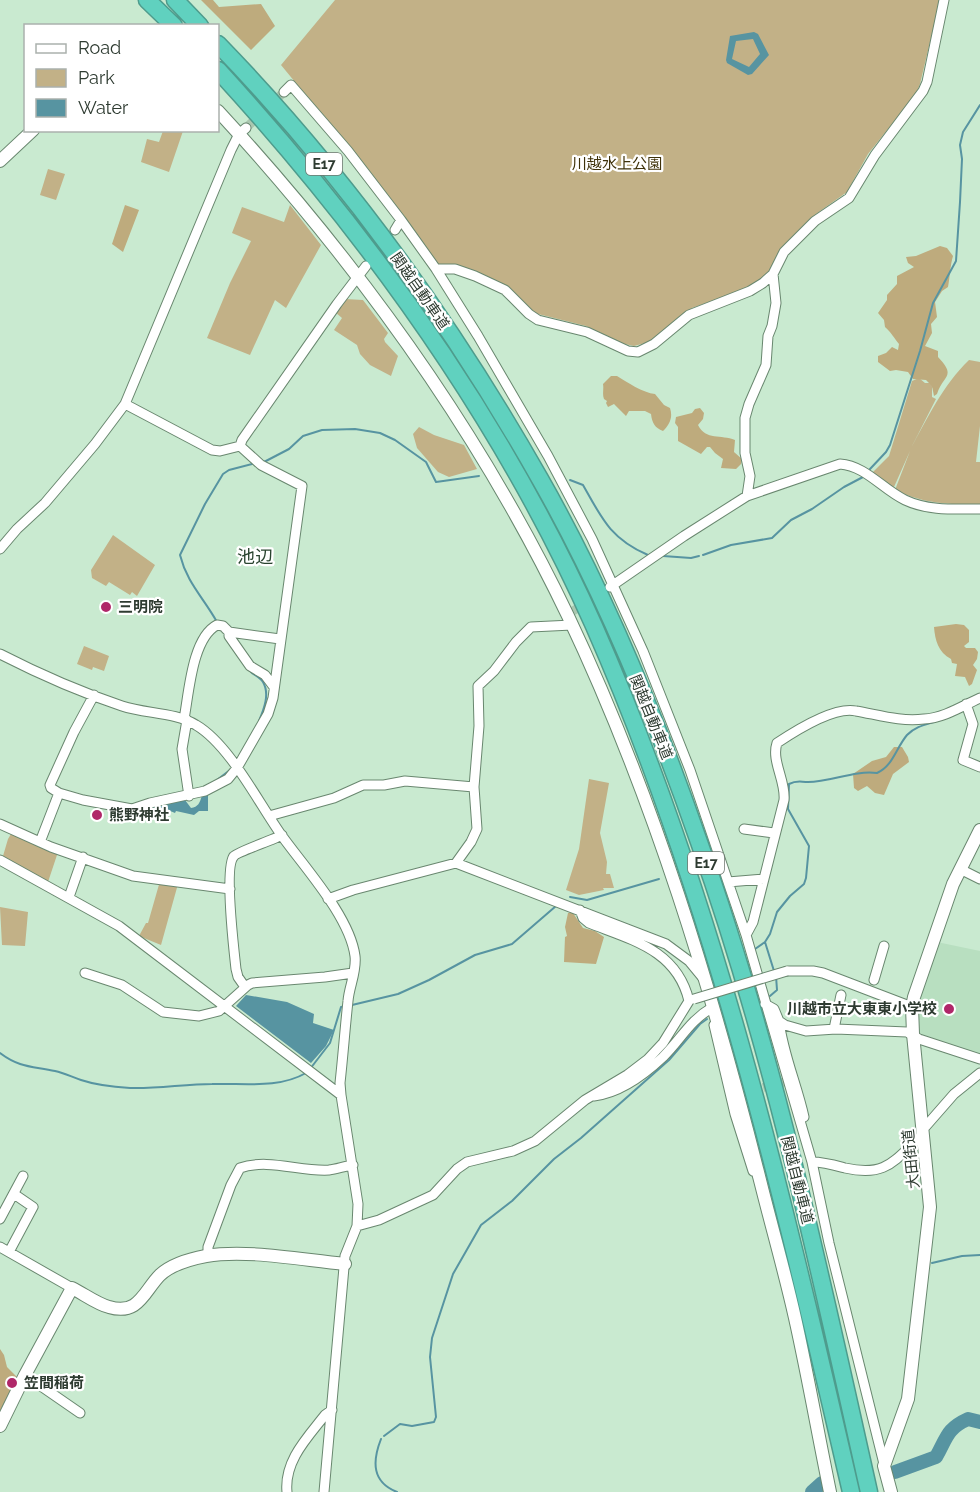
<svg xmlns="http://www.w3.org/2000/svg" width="980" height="1492" viewBox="0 0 980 1492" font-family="Raleway,'Noto Sans JP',sans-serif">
	<rect width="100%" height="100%" fill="#c9ead0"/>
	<path fill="#b8dfc0" d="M937 942 980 951V1055L923 1038 917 1028 920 991Z"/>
	<path fill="#c2b187" d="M335 0H940L920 84 916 94 868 154 847 192 816 214 780 250 768 273 756 283 745 289 692 308 657 337 649 342 634 346 620 343 586 326 534 313 509 288 435 263 342 139 281 65Z
		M163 131H183L169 172 141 162 147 139 159 142Z
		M48 169 65 174 56 200 40 195Z
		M290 205 321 245 286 308 275 300 250 355 207 338 230 283 251 241 232 233 242 207 284 222Z
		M345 299 363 300 388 333 384 339 385 342 398 356 391 376 370 365 360 354 357 345 334 330 342 318 335 312Z
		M969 360 980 362V426L976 462H980V505C948 504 924 504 895 490L910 451 894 487 884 483 872 473 889 456 912 381 919 378 925 383H937L932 388V397L936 399 911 448C928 417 943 385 969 360Z
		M419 427 434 435 464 445 477 469 449 477 438 472 417 448 413 434Z
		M113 535 155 565 137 596 132 592 130 595 109 582 106 586 92 578 91 570Z
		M84 646 109 656 104 671 93 667 92 670 77 664Z
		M589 779 609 783 600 833 607 862 606 874H610L614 888H603L604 890 579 895 566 890 579 849Z
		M11 834 58 852 48 882 3 856 8 839Z
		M160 881 178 884 161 945 139 936 146 923H148Z
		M0 907 28 912 25 946 2 945Z"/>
	<path fill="#beab7d" d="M201 0H213L219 7 261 4 275 26 251 50Z
		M125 205 139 210 123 252 112 244Z
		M940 246 947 248 953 256C950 266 950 277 948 287L942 291 935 302 937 317 931 324 932 333 925 346 938 351V357C957 377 943 375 937 394L934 396 932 386 926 380 913 379 908 372 896 370 890 371 878 362V356L886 353 892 347 898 350 899 344C894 338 891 332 885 327L884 320 878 313 887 300V295L897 284V276L914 267 908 263 906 257 916 256Z
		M611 376H617C627 382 643 393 655 394L664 405 670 408C673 417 670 424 663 431 655 428 652 423 651 414L645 411H629L626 416 614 404 608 407 606 403 607 401 604 399C602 394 604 389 603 384Z
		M700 408 704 413 703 419 698 425C706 441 721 434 735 440L734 452 742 459 741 464 736 469 721 468 723 459 715 453 710 447H707L701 454 678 441V427L675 423 676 417 692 413 695 409Z
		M956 624 964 625 969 630V642L964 646 966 648H975L978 652 977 659 973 665 977 670 972 684 969 686 965 677 955 676 957 664 952 663 951 659C938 652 935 640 934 627Z
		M894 747H902L908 757 909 762 893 774 884 795 875 793 867 786 858 791 854 788 853 774 872 761 886 757Z
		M568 913H573L583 928 595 931 604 937 596 964 564 962 565 937 567 936 565 927Z
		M0 1349 4 1355 7 1367 18 1378 0 1415Z"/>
	<path fill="#5794a1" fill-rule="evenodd" d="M754 32 758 34 769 55 752 74 748 75 727 63 726 60 730 36ZM753 39 760 54 749 67 732 59 736 41Z
		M208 794V811H199L194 815 176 811 175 813 163 808H150L151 805 185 800 191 808C198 807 200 803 202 795Z
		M246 995 287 1002 314 1014 313 1023 334 1030 326 1046 311 1063 236 1006Z"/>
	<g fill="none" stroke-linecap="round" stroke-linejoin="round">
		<path stroke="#5794a1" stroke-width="2" d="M264 462 289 449 303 436 322 430 355 429 380 433 395 440 426 462 436 482 479 476
			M870 469 886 452 890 445 920 351 933 303 956 261 960 202 962 159 960 145 963 132 980 105
			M570 480 583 485C602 519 611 539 648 555
			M703 555 731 545 772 538 791 520 812 509 844 487 863 477
			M663 556 691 558 699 556
			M217 622C203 597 187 583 180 555L205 504 223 474 229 470 256 463
			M251 672C254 675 260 677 263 682 270 694 264 709 259 721
			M213 783 230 770
			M570 897 587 900 659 879
			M765 942 774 971
			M755 949 765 942 770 934 777 912 790 896 804 884 806 878 809 846 788 809 789 784C797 780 800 782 808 782 831 782 854 770 877 773 893 766 896 748 907 735 915 727 924 725 934 722
			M770 996 777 990 776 976
			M352 1005 398 994 429 980 475 955 512 944 556 906
			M0 1053C20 1068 32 1066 55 1071 64 1073 72 1077 81 1080 96 1085 114 1087 130 1088 157 1089 185 1084 212 1084 244 1083 278 1089 306 1073
			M310 1069 330 1043 341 1007 346 1006
			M932 1263 962 1256 980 1255
			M384 1436 400 1424 412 1426 434 1422 436 1417 430 1357 432 1338 453 1274 481 1225 512 1201 554 1159 581 1138 669 1060 700 1024 707 1019
			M381 1439C372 1462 372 1482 397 1492"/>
		<path stroke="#5794a1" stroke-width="14" d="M895 1472 936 1457C947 1438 946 1429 968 1419L980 1422
			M812 1492 822 1483"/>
		<path stroke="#aac7b0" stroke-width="9" stroke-dasharray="9 4.5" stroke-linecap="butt" d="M246 128 284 92
			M573 611 602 593
			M750 1091 795 1079"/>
		<defs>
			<path id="street" d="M284 92 291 85 348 151 401 220 436 269 478 336 548 456 592 539 643 651 690 770 746 935 812 1162 829 1243 884 1464
				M395 230 401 220
				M436 269H455L475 276 505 290 529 314 538 320 587 332 628 351 638 352 654 344 689 315 750 291 763 283 773 274 784 252 815 221 849 198 875 155 923 91 927 82 944 0
				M125 404 212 450 220 451 240 446 242 440 337 304 366 266
				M747 496 750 476 745 453V418L749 404 766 365 768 336 772 326 776 303 773 274
				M0 549 17 529 45 503 95 444 125 404 231 150 239 134 246 128
				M610 587 684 536 747 496 840 464C866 466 882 489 905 500 928 511 955 509 980 509
				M229 632 280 639
				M0 654C39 674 80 692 122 706 146 714 175 712 196 725 230 745 259 804 282 836 305 868 350 917 355 956 357 971 349 987 348 1001 345 1028 343 1056 340 1083L341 1095
				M966 704 973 724 963 760 980 767
				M184 719C189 693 192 638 217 625L223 626 229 632V636L250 666 265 675 274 687
				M187 720 182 749 189 796
				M59 793 83 800 132 809 150 803 205 791 228 779 237 768 268 714 273 698 302 486 261 465 240 446
				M269 816 334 798 363 785H384L405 781 474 787
				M0 824 51 847 133 876 230 889
				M744 829 774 833
				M40 842 59 793 51 788 50 785 74 732 94 695
				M0 860 119 926 341 1095 358 1204 357 1226 345 1256 324 1492
				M456 863 471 842 477 829 474 787 479 726 478 686 494 671 516 642 531 627 572 625
				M960 869 980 879
				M728 882 764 879
				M69 897 83 857
				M328 899 353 890 456 863 666 944 689 961 703 978
				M746 935 753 922 784 800C786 781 771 761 777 743 795 731 834 706 856 711 879 715 901 722 924 719 944 718 962 706 980 698
				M787 971H813L823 973 912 1007
				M85 973 122 985 163 1012 199 1016 219 1011 248 985 252 983 325 977 353 973
				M874 980 884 946
				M245 987 238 977 236 969C234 951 224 866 234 856 237 852 273 840 282 835
				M765 1004 774 1009 779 1021 785 1025 806 1031 836 1029 907 1032 919 1039 980 1059
				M839 1006 851 1009
				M779 1021C783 1054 797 1085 804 1117
				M714 1025 735 1114 753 1171
				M834 1029 841 995
				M594 1096C619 1093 645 1074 663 1057 682 1038 689 1021 713 1007
				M923 1126H926L954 1094 980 1073
				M812 1162C824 1162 834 1165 845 1168 885 1177 893 1162 920 1137H924
				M0 1219 23 1176
				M357 1226 379 1220 433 1195 457 1169 467 1162 513 1151 535 1141 585 1100 627 1075 648 1059 663 1043 689 1001C677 950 632 940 589 923L583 918 580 910
				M0 1247 72 1288
				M9 1252 33 1207 14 1194
				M208 1255V1247L231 1185 240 1168C268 1158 301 1172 329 1170 337 1169 345 1166 353 1165
				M25 1375 80 1413
				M287 1492C284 1461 307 1438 325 1415L332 1410"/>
			<path id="secondary" d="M218 111C357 262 479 430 568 616 654 797 712 990 761 1184 772 1228 785 1273 795 1318 808 1376 818 1434 830 1492
				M0 161 33 130
				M0 1426 25 1375 72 1288C84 1294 97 1304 109 1307 139 1316 144 1291 160 1275 172 1264 190 1259 206 1256 247 1249 302 1260 345 1264
				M891 1492 884 1466 908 1399 930 1207 913 1034 912 1007 914 997 953 884 980 830"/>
			<path id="highway" d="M147 0 174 26
				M175 0 200 26
				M218 44C343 173 451 322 540 479 605 593 656 718 699 842 774 1053 820 1274 869 1492
				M218 70C369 235 503 421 594 626 716 903 783 1198 851 1492"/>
		</defs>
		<use href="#street" stroke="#69876f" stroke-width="11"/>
		<use href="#secondary" stroke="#69876f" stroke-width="14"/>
		<use href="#highway" stroke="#4e9c8d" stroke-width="19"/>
		<use href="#street" stroke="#fff" stroke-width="9"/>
		<use href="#secondary" stroke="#fff" stroke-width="12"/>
		<use href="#highway" stroke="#60d1bf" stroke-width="16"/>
		<defs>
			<path id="street-bridge" d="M694 999 787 971"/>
		</defs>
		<use href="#street-bridge" stroke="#69876f" stroke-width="11" stroke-linecap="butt"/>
		<use href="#street-bridge" stroke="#fff" stroke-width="9"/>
	</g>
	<g fill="#b02769" stroke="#fff" stroke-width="2">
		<circle cx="106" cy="607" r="6"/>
		<circle cx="97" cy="815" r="6"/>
		<circle cx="949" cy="1009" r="6"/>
		<circle cx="12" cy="1383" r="6"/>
	</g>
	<g text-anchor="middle" stroke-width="4.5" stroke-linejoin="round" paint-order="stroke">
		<g fill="#fff" stroke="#6d766f" stroke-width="1.5">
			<rect x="306" y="153" width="36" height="22" rx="4.5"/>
			<rect x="688" y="852" width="36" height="22" rx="4.5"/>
		</g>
		<g font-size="14" font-weight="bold" fill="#2e3b31">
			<text x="324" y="169">E17</text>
			<text x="706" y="868">E17</text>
		</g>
		<g font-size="15" fill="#3f320a" stroke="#fff">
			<text x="617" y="169">川越水上公園</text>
		</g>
		<g font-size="15" fill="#2e3b31" stroke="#fff">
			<text transform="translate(420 291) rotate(55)" y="5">関越自動車道</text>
			<text transform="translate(651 717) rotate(68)" y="5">関越自動車道</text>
			<text transform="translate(911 1159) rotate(-96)" y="5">大田街道</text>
			<text transform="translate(797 1180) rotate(76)" y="5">関越自動車道</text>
		</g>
		<g font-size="15" font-weight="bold" fill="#2e3b31" stroke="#fff" text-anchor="start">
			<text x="118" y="612">三明院</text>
			<text x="109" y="820">熊野神社</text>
			<text x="937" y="1014" text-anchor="end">川越市立大東東小学校</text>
			<text x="24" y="1388">笠間稲荷</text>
		</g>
		<g font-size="18" fill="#29442f" stroke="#fff">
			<text x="255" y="563">池辺</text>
		</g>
	</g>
	<rect x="24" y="24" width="195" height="108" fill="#ffffff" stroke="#abb1ad" stroke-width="1.5"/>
	<rect x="36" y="44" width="30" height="9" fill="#ffffff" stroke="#abb1ad" stroke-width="1.5"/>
	<text x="78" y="54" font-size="18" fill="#2e3b31">Road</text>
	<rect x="36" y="69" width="30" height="18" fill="#c2b187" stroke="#abb1ad" stroke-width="1.5"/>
	<text x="78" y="84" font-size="18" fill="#2e3b31">Park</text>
	<rect x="36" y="99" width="30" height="18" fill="#5794a1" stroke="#abb1ad" stroke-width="1.5"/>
	<text x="78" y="114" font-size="18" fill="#2e3b31">Water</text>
</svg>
